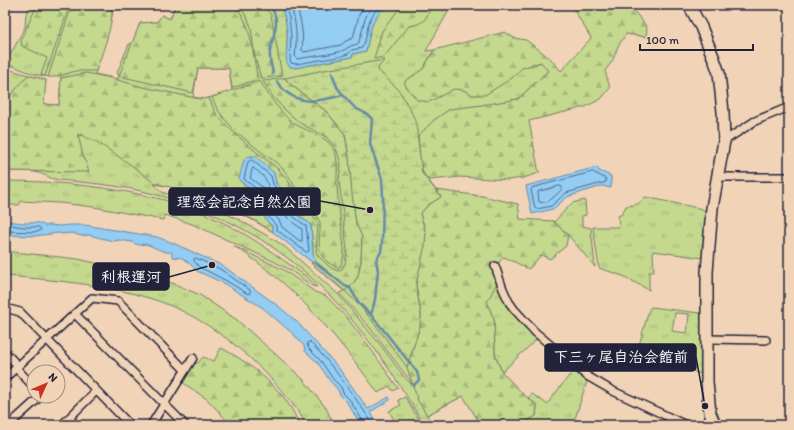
<svg xmlns="http://www.w3.org/2000/svg" width="794" height="430" viewBox="0 0 794 430" font-family="Itim,'Klee One',sans-serif">
	<defs>
		<pattern id="grass-tufts" width="24" height="20" patternUnits="userSpaceOnUse"><rect width="24" height="20" fill="#c4d88e"/><path d="M3 7l-1-3M5 7V3M7 7l1-3M15 17l-1-3M17 17v-4M19 17l1-3" fill="none" stroke="#a8b97b"/></pattern>
		<pattern id="forest-firs" width="22" height="20" patternUnits="userSpaceOnUse"><rect width="22" height="20" fill="#c4d88e"/><path d="M5 1l3.5 6h-7zM16 11l3.5 6h-7z" fill="#a8b97b"/></pattern>
		<pattern id="wetland-marsh" width="20" height="14" patternUnits="userSpaceOnUse"><rect width="20" height="14" fill="#c4d88e"/><path d="M1 5h8M5 5V1M11 12h8M15 12V8" fill="none" stroke="#a8b97b"/></pattern>
	</defs>
	<rect width="100%" height="100%" fill="#f1d4b7"/>
	<filter id="ink" filterUnits="userSpaceOnUse"><feTurbulence type="fractalNoise" baseFrequency=".025" numOctaves="2"/><feDisplacementMap in="SourceGraphic" scale="8" xChannelSelector="R" yChannelSelector="G"/><feConvolveMatrix kernelMatrix="1 2 1 2 8 2 1 2 1" color-interpolation-filters="sRGB"/></filter>
	<g filter="url(#ink)">
		<path fill="url(#grass-tufts)" stroke="#737d64" fill-rule="evenodd" d="M31 5H111L113 12 106 40 95 74 118 79 119 76 117 73 129 44H132L140 23 157 22 162 15 170 19 175 6 174 5H280C286 16 288 32 287 45 287 54 286 57 289 66L295 68 352 57 353 54 366 51C370 34 371 14 389 5H452L426 51 434 50 423 69 512 78 522 68 542 62 548 71 518 99 512 100 420 152 423 173 483 252 503 294 539 337 502 372 495 355 494 320 487 302 469 282 463 396 427 415 432 425H424C361 317 292 235 168 198 133 187 95 183 58 180 50 179 43 173 35 172 26 170 14 172 5 171V102L10 95 5 88V74L9 70H11L46 80 43 104 59 105 61 78 60 75C43 81 22 69 6 63L25 27 26 14ZM198 68H229L232 91 205 99 193 97ZM268 168 313 263H311L344 291 339 293 370 328 411 382 412 385 405 378 379 343 338 294 285 247 273 239 236 218 214 209 162 192 154 184C196 190 237 210 273 232Z
			M5 181C58 181 113 187 165 200 206 211 245 232 279 257 291 266 307 275 317 287L312 286 290 270 273 261 192 224 165 215 163 220 94 207 60 203 21 201 19 205H5Z
			M645 197 703 209 707 214 703 258 653 251 654 272H649V290L623 276 599 268 593 227H619L618 216 622 214 626 206C637 204 638 206 645 197Z
			M585 200 586 215 582 216V226L591 228 595 267 568 235 554 222 572 203Z
			M234 246 284 270 315 292 326 296 347 318 368 345 398 388 393 391 389 386 378 393C338 337 293 283 234 246Z
			M5 251 78 259 144 274 175 284 200 295 237 320 273 352 303 379 326 408 334 425H307C273 371 211 316 149 298 102 284 54 280 5 276Z
			M651 307 700 313 702 316 704 375 637 352 649 310ZM675 313 689 314 687 333 672 331Z
			M575 368 588 378 573 425H520L536 416 537 405 528 398 532 394 547 404Z
			M405 397 422 425H397L389 411 401 405 398 400Z"/>
		<path fill="url(#forest-firs)" stroke="#737d64" d="M37 5H70L45 76 41 75 47 58 22 46 21 40Z
			M72 5H111C116 18 101 57 96 71H76L55 77H48Z
			M174 5C186 5 198 5 211 5 217 5 223 4 229 5 251 8 253 61 258 79L232 88 229 68H198L193 93 119 76 140 23 157 22 162 15 170 19 175 6Z
			M235 5C249 5 262 1 271 15L282 76 261 78 255 58 251 27 247 17 242 10Z
			M402 5H432C425 20 426 23 409 26L384 57 374 59 382 31Z
			M571 5H632L630 6 647 27 646 37 626 34 618 46 613 60 605 71 610 88 601 99 585 107 529 121 539 173 523 178 508 180 460 177 430 180C418 175 420 148 418 136L434 120 450 109 482 105 518 99 548 71 541 62 522 68 512 78 485 95H473L463 90 454 89 429 102 417 100 405 85V81L423 69 434 50 505 32 514 38 526 40 551 59 561 71 591 38Z
			M86 73 107 77 143 87 200 99 209 98 216 114 228 127 249 146 278 169 289 182 299 205 313 217 318 224 316 251 318 256 331 268 338 271 342 269 345 264 347 250 339 180 341 164 336 148 326 137 300 123 285 110 273 97 263 81 285 78 290 84 326 111 345 134 349 157 356 223 362 236 361 261 358 276 353 284 345 291 311 263H313L315 261 313 254 311 226 309 223 296 214 294 211 288 196 277 184 268 168 252 156 247 157 241 174V182L259 196C266 210 257 212 272 226L273 232 254 220 209 200 186 191 154 183 134 167 97 142 78 134 82 152 89 172 5 171V102L28 75 46 80 44 104 59 105 61 78Z
			M260 81C269 96 279 111 292 122 303 130 327 136 333 148 340 161 336 174 337 187 338 207 342 228 344 248V256L340 267 337 268C318 257 318 252 320 230 320 226 321 222 318 219 315 212 306 210 303 204 295 190 293 178 280 166 274 160 266 156 260 151 242 137 219 119 212 97Z
			M436 190 482 196 518 204 520 219 553 221 568 235 566 246 550 259 541 255 529 269 504 257 494 268 498 281 487 302 494 320 495 355 502 372 523 394 537 405 536 416 520 425H481L463 396 427 415 418 401 407 367 420 326 421 315 416 285 426 233 420 214 428 205 441 197Z
			M221 348C250 362 289 393 299 425H230V424L208 400 182 382 193 364 198 363 203 357 214 361Z"/>
		<path fill="url(#wetland-marsh)" stroke="#737d64" d="M384 60 383 62 379 66 378 70 398 89 410 109 416 123 422 173 441 197 428 205 420 214 426 233 425 245 416 285 421 315 420 326 407 367C387 341 369 313 345 291L353 284 358 276 361 261 362 237 356 223 352 194 349 157 345 134 326 111 290 84 285 78 324 70Z"/>
		<path fill="#93cdf3" stroke="#6689a9" d="M280 5H389C371 14 370 34 366 51L353 54 352 57 295 68 289 66C284 59 287 53 287 45 288 32 286 16 280 5Z
			M252 156H255L274 173 276 183 288 196 294 211 296 214 309 223 311 226 313 254 315 261 313 263 273 232 272 226C257 212 266 210 259 196L239 180C239 178 243 164 244 160L247 157Z
			M597 167 599 171 611 176V188L602 186 567 197 553 209 532 214 526 186Z
			M5 221C12 221 19 223 25 223 33 223 39 221 45 226L49 225 60 226 69 225H84L157 237 173 243 223 266 277 305 296 321 338 367 368 409 389 397 390 400 370 412 379 425H361L346 401 340 395 338 390 330 381 318 363 305 351 304 346 292 333 263 308 223 283 197 271 189 263 182 258 173 257 172 256V253L171 252H165L146 244 138 245 132 242 119 240 113 241 89 235 81 236 72 233 62 234 59 233 34 236 5 235Z"/>
		<g fill="none" stroke-linecap="round" stroke-linejoin="round">
			<path stroke="#4f6685" stroke-width="1" d="M284 5 289 17 291 36 290 60 291 63 296 64 338 57 348 54 352 50 362 48C371 29 363 22 381 5
				M290 5C297 21 297 40 295 57L297 59C306 57 337 54 344 50 351 46 349 46 358 44 364 30 362 16 374 5
				M296 5C301 19 304 35 302 50L304 52 341 45 346 41 353 38 359 15 365 5
				M252 160 271 176 273 184 285 199 290 213 294 217 306 226 309 251 308 252H306L277 230 275 224 269 218 266 213 264 198 263 194 244 179 248 162Z
				M253 168C261 173 269 180 268 189H265L250 178 252 170Z
				M593 172 606 179V182L566 193 551 206 537 209 535 208 531 190 532 188Z
				M560 186 562 187V189C555 196 549 204 539 202L538 192Z
				M269 190C281 197 280 207 287 217 291 222 297 225 302 229V241H300L282 227 279 220 273 214 267 192Z
				M5 224 23 227H39L41 229 40 231 33 232 5 231
				M196 258 220 269 250 290V293L248 294 225 280 199 267 194 261V259Z
				M364 425 363 421 349 399 343 393 341 387 333 379 321 361 309 349 307 344 308 342H310C335 367 354 397 374 425"/>
			<path stroke="#6689a9" stroke-width="2.5" d="M269 5C283 20 272 35 270 52 269 60 272 67 273 74
				M332 73 337 87 343 95
				M277 82C295 107 317 102 343 95L355 108 367 114 372 119 370 144 382 179 383 197 382 244 381 252 376 260 378 271 375 299 371 315 381 327 417 372 419 380 413 386
				M315 262 345 286 350 288 359 303 371 315"/>
			<defs>
				<path id="street" d="M724 141 755 121 789 107
					M717 177H789
					M495 266 503 289 509 302 514 309 535 332 587 376 613 391 686 425
					M5 308 20 312 130 425
					M75 314 185 425
					M707 339 766 340
					M5 352 18 366
					M16 368 34 387
					M5 378 92 298 118 301 185 370
					M69 418 76 425
					M9 425 41 396
					M62 425 96 391
					M151 425 193 358"/>
				<path id="secondary" d="M689 5 701 27 714 59 719 73 723 112 724 141 712 208 707 272V382L710 413 715 425"/>
			</defs>
			<use href="#street" stroke="#22223b" stroke-width="10"/>
			<use href="#secondary" stroke="#22223b" stroke-width="14"/>
			<use href="#street" stroke="#f1d4b7" stroke-width="7"/>
			<use href="#secondary" stroke="#f1d4b7" stroke-width="11"/>
		</g>
	</g>
	<path fill="none" stroke="#22223b" stroke-width="1.5" d="M370 210L320 201M212 265L169 277M705 406L696 357"/>
	<g fill="#22223b" stroke="#f1d4b7" stroke-width="1.5">
		<circle cx="370" cy="210" r="4"/>
		<circle cx="212" cy="265" r="4"/>
		<circle cx="705" cy="406" r="4"/>
	</g>
	<g fill="#22223b" stroke="#22223b" stroke-width="1.5">
		<rect x="169" y="188" width="151" height="27" rx="4"/>
		<rect x="93" y="263" width="76" height="27" rx="4"/>
		<rect x="545" y="344" width="151" height="27" rx="4"/>
	</g>
	<g font-size="15" text-anchor="middle" font-weight="bold" fill="#fff">
		<text x="244" y="207">理窓会記念自然公園</text>
		<text x="131" y="282">利根運河</text>
		<text x="621" y="362">下三ヶ尾自治会館前</text>
	</g>
	<rect width="794" height="430" fill="none" stroke="#f1d4b7" stroke-width="20"/>
	<rect x="10" y="10" width="774" height="410" fill="none" stroke="#22223b" stroke-width="1.5" filter="url(#ink)"/>
	<g transform="translate(46 384) rotate(46)"><circle r="19" fill="#f1d4b7" stroke="#9e8d85"/>
	<path d="M0-3L7 15L0 10L-7 15Z" fill="#c8321e"/>
	<text y="-6" font-size="11" font-weight="bold" text-anchor="middle" fill="#22223b">N</text>
	</g>
	<path d="M640 44v6h113v-6" fill="none" stroke="#22223b" stroke-width="2"/>
	<text x="646" y="44" font-size="12" fill="#22223b" stroke="#f1d4b7" stroke-width="3" paint-order="stroke">100 m</text>
</svg>
